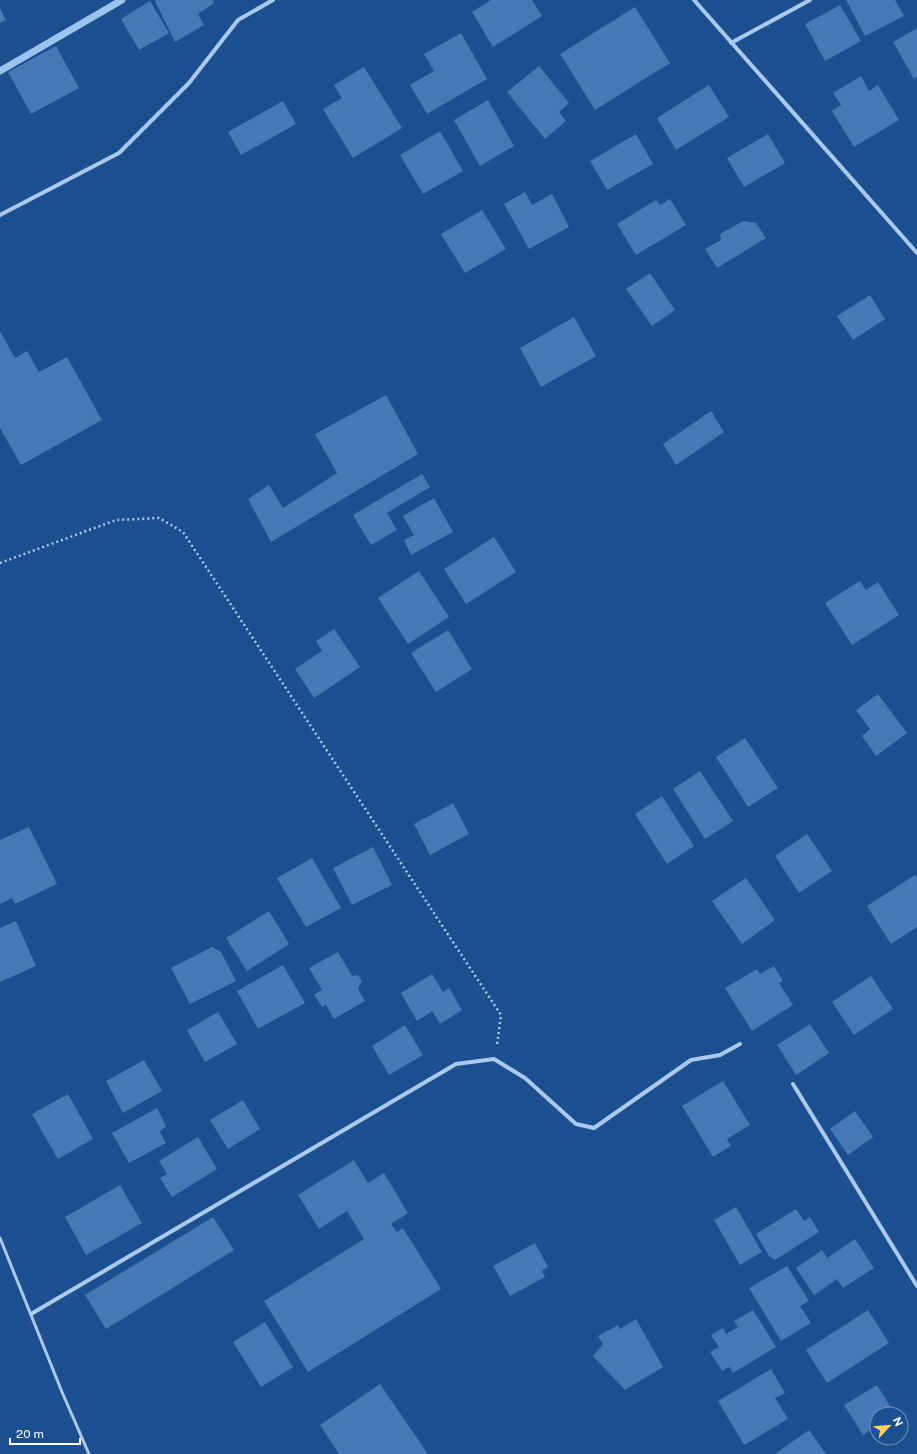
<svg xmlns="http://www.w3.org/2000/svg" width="917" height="1454" viewBox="0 0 917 1454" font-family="'Public Sans',sans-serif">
	<rect width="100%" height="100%" fill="#1b4f8f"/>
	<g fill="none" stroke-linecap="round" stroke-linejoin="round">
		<path stroke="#9cc4f0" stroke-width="7" d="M0 71 122 0"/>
	</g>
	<path fill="#4478b7" d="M156 0H213L214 3 198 14 204 25 175 42 155 1Z
		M491 0H532L542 16 493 47 472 12Z
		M846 0H895L904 16 865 36Z
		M150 1 169 33 139 50 121 19Z
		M840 5 861 41 825 61 805 24Z
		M635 7 670 63 595 110 560 54Z
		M0 8 6 20 0 23Z
		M917 28V77L914 79 893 42Z
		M461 33 487 79 427 114 410 85 434 71 424 54Z
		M56 46 79 88 31 114 8 72Z
		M539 66 569 103 559 112 566 121 545 139 507 92Z
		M364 67 402 128 353 158 323 109 342 98 334 85Z
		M861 76 869 91 878 85 899 120 854 147 832 111 841 105 833 93Z
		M709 85 729 117 676 150 657 118Z
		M488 100 514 146 480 166 454 120Z
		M283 101 296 124 241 155 228 132Z
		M440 131 463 171 423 194 400 155Z
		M636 134 653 164 607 190 590 161Z
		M768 134 785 163 744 187 727 158Z
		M525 192 532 205 552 194 569 227 529 249 504 204Z
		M670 199 686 225 636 255 617 224 656 200 660 205Z
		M482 210 506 249 465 273 441 234Z
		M743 221 756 223 766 238 717 268 705 249 721 240 720 234Z
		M650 273 675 310 652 326 626 289Z
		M870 295 885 319 853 340 837 316Z
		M574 317 596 356 541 387 520 348Z
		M0 331 15 358 27 351 39 372 67 357 102 420 21 465 0 428Z
		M386 395 418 454 271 542 248 499 269 485 283 508 337 473 315 434Z
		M711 411 724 432 676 465 663 444Z
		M422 474 430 487 387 513 397 530 371 545 353 515Z
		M434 498 453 532 411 555 404 540 414 535 403 516Z
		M494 537 516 572 466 604 444 569Z
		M419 571 449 617 408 644 378 598Z
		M860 581 866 590 878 582 899 615 852 645 825 603Z
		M334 629 360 667 314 698 295 669 322 651 316 641Z
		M448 630 472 669 436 692 411 653Z
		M878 694 907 733 876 756 862 736 870 729 856 710Z
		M745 738 778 788 748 807 716 757Z
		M700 771 733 821 705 839 673 789Z
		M662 796 694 846 667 864 635 814Z
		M453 803 469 834 430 855 414 824Z
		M29 827 57 884 15 904 12 898 0 904V840Z
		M807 834 832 871 799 893 775 856Z
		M373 847 392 885 352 905 333 868Z
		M312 858 341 908 306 927 277 878Z
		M915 875 917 878V927L891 944 867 906Z
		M746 878 775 920 742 944 712 901Z
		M269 911 289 944 247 971 226 938Z
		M16 921 36 966 0 982V928Z
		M212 947 221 952 236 981 190 1004 171 968Z
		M338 952 352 976 358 975 362 981 358 989 365 1001 334 1019 326 1005 322 1007 314 994 322 990 309 968Z
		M283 965 305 1003 258 1029 237 991Z
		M774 966 783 981 779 983 793 1005 752 1031 725 988 757 969 760 974Z
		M432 974 443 992 449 988 462 1010 440 1024 432 1011 417 1021 401 993Z
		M871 976 893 1009 854 1035 832 1002Z
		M218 1012 237 1044 205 1062 187 1030Z
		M810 1024 829 1053 796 1075 777 1045Z
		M405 1025 423 1055 389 1075 372 1046Z
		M144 1060 162 1091 123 1113 106 1081Z
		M723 1081 750 1125 727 1139 731 1146 713 1157 682 1106Z
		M68 1094 93 1139 58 1159 32 1114Z
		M243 1100 260 1129 228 1149 210 1120Z
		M157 1108 166 1126 160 1132 166 1143 129 1163 112 1133Z
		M855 1111 873 1137 848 1155 830 1129Z
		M198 1137 217 1169 172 1197 160 1178 167 1174 159 1161Z
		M354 1160 368 1183 384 1173 408 1213 391 1224 397 1232 403 1228 441 1289 308 1372 264 1301 364 1239 347 1211 319 1229 298 1195Z
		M120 1185 142 1223 86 1255 65 1217Z
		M736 1207 762 1252 740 1265 714 1220Z
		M796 1209 804 1221 810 1217 819 1232 775 1260 769 1256 756 1234Z
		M213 1217 234 1250 106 1329 85 1295Z
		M855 1239 874 1268 843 1288 837 1279 814 1295 796 1268 822 1250 827 1258Z
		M535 1243 548 1267 542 1271 545 1277 510 1296 493 1266Z
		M787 1266 809 1301 800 1306 811 1323 781 1341 749 1288Z
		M753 1310 776 1347 733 1373 729 1367 722 1371 710 1352 719 1347 711 1335 723 1328 726 1334 738 1327 734 1321Z
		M868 1310 889 1343 827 1383 806 1350Z
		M636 1319 663 1367 625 1390 593 1356 603 1344 598 1336 618 1325 620 1329Z
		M265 1322 293 1367 261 1387 233 1342Z
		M771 1369 785 1393 775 1398 788 1419 744 1445 718 1401Z
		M380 1384 428 1454H339L320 1425Z
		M877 1385 895 1414H877V1428L872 1429 863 1435 844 1405Z
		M809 1430 826 1454H775Z"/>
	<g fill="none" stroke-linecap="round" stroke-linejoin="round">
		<path stroke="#a9c9ee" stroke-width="2.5" stroke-dasharray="2 3" stroke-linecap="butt" d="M0 563 116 520 159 518 183 532 501 1015 497 1045"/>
		<path stroke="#a9c9ee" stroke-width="3" d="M0 1238 62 1392 89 1454"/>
		<path stroke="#a9c9ee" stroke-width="4" d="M694 0 917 253
			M731 43 810 0
			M0 215 119 153 189 83 238 20 273 0
			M793 1084 917 1286
			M31 1314 456 1064 494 1059 525 1078 576 1124 594 1128 691 1060 720 1055 740 1044"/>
	</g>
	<g transform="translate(889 1426) rotate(64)"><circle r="19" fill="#1b4f8f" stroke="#7695bc"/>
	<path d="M0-3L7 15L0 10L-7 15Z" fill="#ffd166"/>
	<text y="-6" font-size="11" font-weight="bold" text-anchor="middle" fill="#ffffff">N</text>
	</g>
	<path d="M10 1438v6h70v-6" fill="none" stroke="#ffffff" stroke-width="2"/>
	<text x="16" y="1438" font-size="12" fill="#ffffff" stroke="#1b4f8f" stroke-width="3" paint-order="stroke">20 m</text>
</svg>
